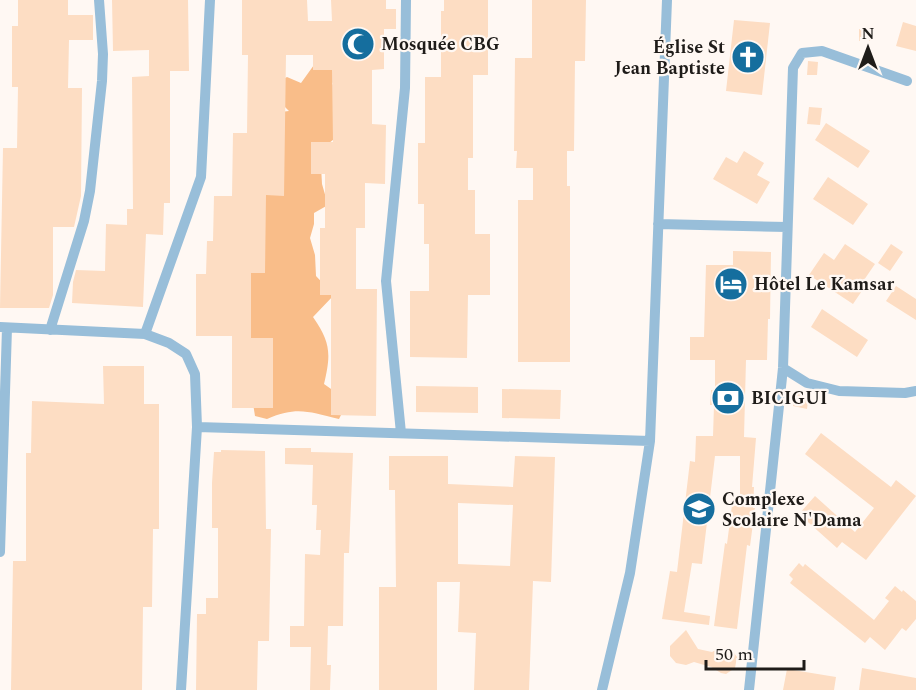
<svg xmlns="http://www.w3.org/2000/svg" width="916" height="690" viewBox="0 0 916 690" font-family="Spectral,serif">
	<rect width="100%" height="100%" fill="#fff8f3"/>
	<path fill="#f9bd89" d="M319 58 339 70 332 84 346 94C342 120 347 136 320 148L322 184 328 205 314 213V224L310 238 315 255 316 276 334 295 313 317C331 343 331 354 324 384L348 401 339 419C308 412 298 406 267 419L255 416 247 366 234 239 272 113 289 111 276 98 272 85 287 77 301 83Z"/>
	<path fill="#fdddc3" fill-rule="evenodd" d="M18 0H68V15H93V40H69L68 88H82L81 196 74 227H53V295L49 308H0L3 148H17L18 87H12V26H18Z
		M112 0H188L189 71H170V203H164L163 235 146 234 143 307 72 303 73 282 76 270 105 271 106 224 127 225V209H133L132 77 149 76V50L113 51Z
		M242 0H307L308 21H332L331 0H386V9H396V29H384V69L372 70V124L386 125 385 184 365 183V228H356V289H377L376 416 331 415V295H320V228H325V174H311V142H333L332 70H313V55H286L284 196 266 195 265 273H251V338H273V408H232V336H196V274H206L207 241H213L214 196H232L233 133H247L248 55H242Z
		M444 0H488V75H473V158H468V190H475V234H490V295H468L467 358 410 357V291H429V244H424V204H418V143H425V77H441V11H444Z
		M532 0H586L585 61H575L574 151H567V186H570V362H518V200H533V168H516L517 151H514L515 58H532Z
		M734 20 770 23 762 95 726 91Z
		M903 22 916 26V51L896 46Z
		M859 29H872V41H859Z
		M808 61 818 62 817 75H807Z
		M809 107 822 108 820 125 807 124Z
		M826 123 870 151 858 168 815 140Z
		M744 151 764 163 757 175 770 182 757 204 713 179 726 157 737 163Z
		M828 177 868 204 853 225 813 199Z
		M845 244 875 264 864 280 868 282 853 304 809 275 824 253 834 260Z
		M891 244 903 252 890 271 878 263Z
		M733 251 771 252 770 319H768L767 360H746L744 437 756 438 752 487H754L753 508H755L750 546 747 545 737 629 714 626 725 543 727 544 732 505 740 506V456H715L702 564 692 563 684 612 710 616 709 625 662 619 670 571 677 572 690 461 695 462 696 436H713L714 405H710L711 390H715V360H690V337H704L706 265H733Z
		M896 286 916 299V320L886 301Z
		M822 309 868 340 857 357 811 327Z
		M103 366H144V404H159V529H153L152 607H143L142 690H11L13 561H26V453H31L32 401 104 404Z
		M416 386 478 387V413L416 412Z
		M502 389 561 390 560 419 502 418Z
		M795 391 809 393 807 409 793 406Z
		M821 433 891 487 896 480 916 496 866 560 842 542 837 548 799 514 815 496 855 532 874 508 805 454Z
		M285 448H311V452L353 453 349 553H344L343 626H328L327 665H331L330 690H310L311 647H290V626H304L305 554 320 555 321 530H316L317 505H312L313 465 285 464Z
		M221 450 265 451 266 529H271L269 641H258L257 690H196L197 614H206V598H218V528H212V483L214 452H221Z
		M389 456H448V484L513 487 515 456 555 457 551 582 533 581 529 690H474L476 633 458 632 460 582H437V690H379V587H396L395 490H389ZM458 503 513 505 510 566 458 564Z
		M799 563 803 567 805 564 874 620 889 601 885 598 895 586 902 592 903 590 916 601V619L906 631 902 628 885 650 870 637 865 643 790 583 793 579 789 575Z
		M686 630 698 649 712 652 721 647 731 649 737 657 735 668 726 674 721 673 711 667 694 662 686 665 676 663 670 656V646Z
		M862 668 916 678V690H859Z
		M787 669 836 677 834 690H783Z"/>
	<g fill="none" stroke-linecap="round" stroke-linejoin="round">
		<path stroke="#98bed9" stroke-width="10" d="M658 224 787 227
			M0 327 145 334 169 343 186 354 195 374 197 427 181 690
			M50 330 84 221 90 191 102 81 103 54 99 0
			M145 334 201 177 210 0
			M783 368 807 383 839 391 905 393 916 391
			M197 427 650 441
			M401 433 386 281 405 88 406 0
			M0 552 7 328
			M602 690 630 573 650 441 667 0
			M749 690 783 368 793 68 802 53 822 51 907 81"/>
	</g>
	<defs>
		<symbol id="mosque-disc" viewBox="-11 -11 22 22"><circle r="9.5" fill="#156e9e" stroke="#fff8f3"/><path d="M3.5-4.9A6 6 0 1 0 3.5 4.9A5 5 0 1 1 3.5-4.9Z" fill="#fff"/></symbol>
		<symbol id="church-disc" viewBox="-11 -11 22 22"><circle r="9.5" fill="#156e9e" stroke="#fff8f3"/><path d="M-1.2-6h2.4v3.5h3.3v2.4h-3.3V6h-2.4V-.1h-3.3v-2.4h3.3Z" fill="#fff"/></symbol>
		<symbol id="hotel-disc" viewBox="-11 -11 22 22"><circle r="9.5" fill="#156e9e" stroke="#fff8f3"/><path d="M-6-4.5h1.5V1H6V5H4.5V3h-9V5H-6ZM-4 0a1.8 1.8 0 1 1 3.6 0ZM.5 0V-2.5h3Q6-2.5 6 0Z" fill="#fff"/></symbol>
		<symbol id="bank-disc" viewBox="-11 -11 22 22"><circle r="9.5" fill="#156e9e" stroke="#fff8f3"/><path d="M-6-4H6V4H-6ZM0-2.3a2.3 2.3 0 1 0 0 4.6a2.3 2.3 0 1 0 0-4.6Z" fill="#fff"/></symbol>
		<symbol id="school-disc" viewBox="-11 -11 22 22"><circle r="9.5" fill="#156e9e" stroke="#fff8f3"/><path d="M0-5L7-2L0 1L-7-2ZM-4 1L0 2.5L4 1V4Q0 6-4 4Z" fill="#fff"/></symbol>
	</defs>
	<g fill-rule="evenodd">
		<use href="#mosque-disc" x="339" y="25" width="38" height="38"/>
		<use href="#church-disc" x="729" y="38" width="38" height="38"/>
		<use href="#hotel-disc" x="712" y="265" width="38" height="38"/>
		<use href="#bank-disc" x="709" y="379" width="38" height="38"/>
		<use href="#school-disc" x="680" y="490" width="38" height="38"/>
	</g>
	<g text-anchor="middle" stroke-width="4.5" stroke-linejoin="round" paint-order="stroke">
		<g font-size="18" font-weight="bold" fill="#1f1c19" stroke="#fff8f3" text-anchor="start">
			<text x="381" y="50">Mosquée CBG</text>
			<text x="725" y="53" text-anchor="end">Église St<tspan x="725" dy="21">Jean Baptiste</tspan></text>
			<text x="754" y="290">Hôtel Le Kamsar</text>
			<text x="751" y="404">BICIGUI</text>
			<text x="722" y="505">Complexe<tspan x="722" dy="21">Scolaire N'Dama</tspan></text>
		</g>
	</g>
	<g transform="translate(868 48)" stroke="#fff8f3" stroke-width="4.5" paint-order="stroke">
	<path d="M0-4.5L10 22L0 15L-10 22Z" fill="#1f1c19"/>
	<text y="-9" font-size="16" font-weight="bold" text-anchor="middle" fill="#1f1c19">N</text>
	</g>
	<path d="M706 660v9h98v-9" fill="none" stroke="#1f1c19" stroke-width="3"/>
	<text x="715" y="660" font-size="18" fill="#1f1c19" stroke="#fff8f3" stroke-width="4.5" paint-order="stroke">50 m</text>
</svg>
